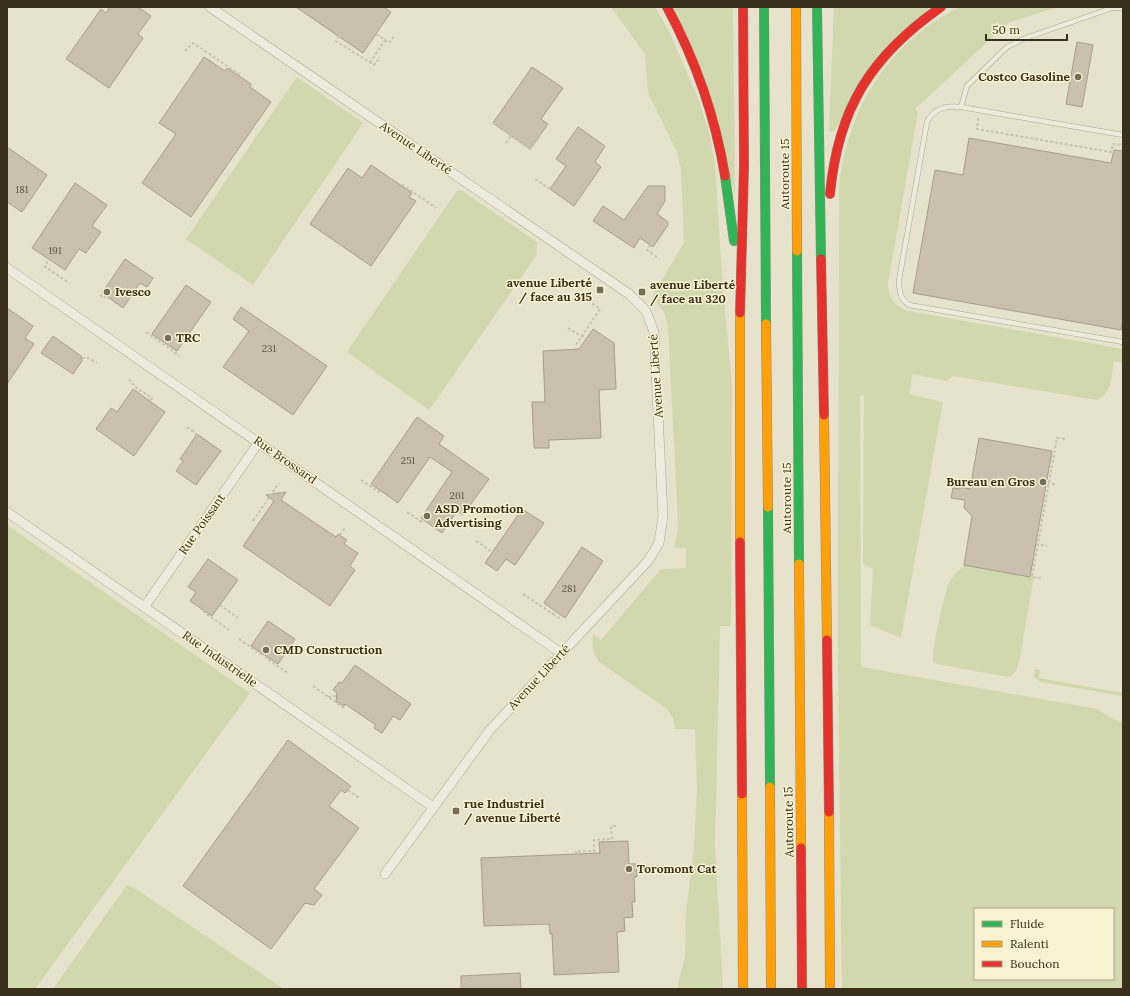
<svg xmlns="http://www.w3.org/2000/svg" width="1130" height="996" viewBox="0 0 1130 996" font-family="Lora,serif">
	<rect width="100%" height="100%" fill="#e6e2cc"/>
	<path fill="#d1d8ad" fill-rule="evenodd" d="M611 7H655L668 29 698 98 709 132 715 164 723 292 732 383 731 626H720L715 846 723 989H677L685 956 686 911 694 848 697 788 695 729H675L673 718 667 709 599 662C592 653 592 645 593 634L601 640 661 569 686 568V548H674L678 529 677 504 668 327 665 314 652 296 684 243 681 169 677 152 648 93 645 54Z
		M674 7H733L735 194Z
		M834 7H930L834 131 829 132Z
		M960 7H1057L1008 23 915 109 918 112 888 283C888 297 894 306 908 311L1123 349V363L1114 361C1111 376 1112 396 1096 400L953 376 947 381 913 374 909 394 943 402 901 638 870 625 873 569 863 564 864 396 860 395 861 667 1097 709 1115 720 1123 722V989H842L838 670 839 189C846 111 888 42 960 7ZM975 909H1113V979H975Z
		M297 77 363 123 253 285 186 239Z
		M461 190 537 242 536 256 429 410 347 352 456 192Z
		M7 525 250 693 35 989H7Z
		M964 565 1034 577 1020 657C1018 665 1017 675 1008 677L937 664 933 662C931 652 945 589 951 579 954 574 960 570 964 565Z
		M1035 669 1040 670 1039 678 1123 693V696L1041 682 1034 677Z
		M127 885 136 889 281 987V989H53Z"/>
	<path fill="#cac0ad" stroke="#a69d8b" d="M110 7H138L151 16 138 34 143 38 109 88 66 59 101 9 106 13Z
		M296 7H384L391 12 363 53Z
		M1077 42 1093 45 1082 107 1066 104Z
		M204 57 225 71 227 68 251 84 250 87 271 102 191 217 142 183 176 134 159 123Z
		M532 67 563 88 541 119 548 124 530 149 493 123Z
		M578 127 605 146 595 162 601 167 574 206 550 189 566 166 556 159Z
		M969 138 1111 163 1114 150 1123 151V318L1121 330 913 293 935 170 963 175Z
		M7 147 47 175 22 212 7 202Z
		M371 165 412 193 409 197 416 201 371 266 310 224 348 168 362 178Z
		M75 183 107 205 92 226 101 232 86 253 79 249 65 270 32 248Z
		M648 186H665V201L657 214 667 221 668 225 653 247 640 238 634 248 593 221 603 206 624 220Z
		M125 259 153 278 147 287 140 283 123 308 102 293Z
		M186 285 211 302 177 351 152 334Z
		M241 307 327 366 293 415 223 367 249 331 233 319Z
		M7 308 33 326 25 338 34 344 7 384Z
		M593 329 614 343 616 389 599 390 601 438 549 440V448H534L532 402H545L543 351 579 349Z
		M53 336 81 356 82 361 73 374 41 353Z
		M133 389 165 412 134 456 96 429 111 408 117 412Z
		M417 417 444 436 439 444 489 479 463 515 457 511 442 533 421 518 452 472 430 457 398 503 371 484Z
		M197 434 221 451 196 485 176 471 183 461 180 459Z
		M979 438 1052 451 1030 577 964 565 972 516 964 508 965 500 951 498 953 488 960 489V487L970 489Z
		M286 492 281 500 336 537 338 534 347 540 344 544 358 553 350 566 355 570 330 606 243 546 274 501 266 495Z
		M522 509 544 523 515 565 506 559 497 571 485 563Z
		M582 547 603 561 565 618 544 603Z
		M208 559 238 580 212 616 190 601 196 592 188 587Z
		M268 621 295 639 278 664 251 646Z
		M355 665 411 704 400 720 393 716 382 733 374 728 376 725 345 704 344 706 336 702 337 693 333 690 339 682 342 683Z
		M288 740 351 786 345 793 341 790 329 806 359 828 314 889 322 895 314 905 305 903 271 949 183 886Z
		M628 841 629 864H636L637 877H634L635 902H632L633 917 624 918 625 931 617 932 619 972 554 975 552 934H550L549 924 484 926 481 858 600 853 599 842Z
		M520 973 521 989H461V976Z"/>
	<g fill="none" stroke-linecap="round" stroke-linejoin="round">
		<defs>
			<path id="lane" d="M1123 8H1112L1023 39 1007 47 967 86 961 107 1123 135
				M961 107C946 105 934 108 927 122L899 280C899 290 900 299 909 305L1123 342"/>
			<path id="street" d="M210 7 629 294 646 311 654 332 663 516 659 543 648 561 490 730 385 874
				M7 268 561 653
				M7 512 433 807
				M145 606 259 442"/>
			<path id="fast" d="M764 7 766 324
				M817 7 821 259
				M725 176 734 241
				M797 251 799 564
				M768 507 770 787"/>
			<path id="slow" d="M796 7 797 251
				M740 313V542
				M766 324 768 507
				M824 415 827 640
				M799 564 801 848
				M770 787 771 989
				M742 794 743 989
				M829 812 830 989"/>
			<path id="jam" d="M667 7C696 61 715 115 725 176
				M830 194C838 108 871 56 941 7
				M821 259 824 415
				M740 313 744 166 743 7
				M740 542 742 794
				M827 640 829 812
				M801 848 802 989"/>
		</defs>
		<use href="#lane" stroke="#aba695" stroke-width="5.5"/>
		<use href="#street" stroke="#aba695" stroke-width="10"/>
		<use href="#fast" stroke="#908b7c" stroke-width="10"/>
		<use href="#slow" stroke="#908b7c" stroke-width="10"/>
		<use href="#jam" stroke="#908b7c" stroke-width="10"/>
		<path stroke="#c7c3b5" stroke-width="2" stroke-dasharray="3 2" stroke-linecap="butt" d="M339 36 336 41 374 65 380 57
			M385 40 389 43 395 35
			M185 51 193 43 239 74 238 76
			M370 63 385 40 376 34
			M978 118 977 129 1111 152 1113 144 1123 145
			M493 123 530 149 540 136
			M506 143 511 136
			M535 179 552 190
			M402 186 403 185 436 208
			M650 245 647 250 657 257
			M46 264 49 259
			M44 266 69 283
			M100 295 104 298 106 296
			M568 328 586 339
			M146 332 180 356
			M576 345 600 309 586 299
			M82 358H88L97 363
			M129 379 135 387 152 398 150 401
			M187 427 199 436
			M361 480 379 492 380 490
			M1047 483 1057 485
			M407 512 422 522 424 520
			M253 521 279 483
			M340 535 345 528
			M476 541 491 551
			M1036 544 1047 546
			M1041 578 1032 577 1057 438 1066 439
			M523 594 553 614 555 611
			M220 605 238 618
			M205 611 204 612 229 630
			M553 614 562 620
			M239 639 262 655 263 653
			M267 656 266 658 288 673
			M313 686 344 708
			M328 697 336 696
			M348 790 359 798
			M576 854V851H594V840L612 839 611 826H618
			M636 867 659 866"/>
		<use href="#lane" stroke="#eeebde" stroke-width="4.5"/>
		<use href="#street" stroke="#eeebde" stroke-width="9"/>
		<use href="#fast" stroke="#30b455" stroke-width="9"/>
		<use href="#slow" stroke="#ff9f0a" stroke-width="9"/>
		<use href="#jam" stroke="#e5322d" stroke-width="9"/>
	</g>
	<g fill="#766e5a" stroke="#f8f2d1" stroke-width="1.5">
		<circle cx="1078" cy="77" r="4"/>
		<rect x="596" y="286" width="8" height="8" rx="2"/>
		<circle cx="107" cy="292" r="4"/>
		<rect x="638" y="288" width="8" height="8" rx="2"/>
		<circle cx="168" cy="338" r="4"/>
		<circle cx="1043" cy="482" r="4"/>
		<circle cx="427" cy="516" r="4"/>
		<circle cx="266" cy="650" r="4"/>
		<rect x="452" y="807" width="8" height="8" rx="2"/>
		<circle cx="629" cy="869" r="4"/>
	</g>
	<g text-anchor="middle" stroke-width="3" stroke-linejoin="round" paint-order="stroke">
		<g font-size="10" fill="#5e5340">
			<text x="22" y="193">181</text>
			<text x="55" y="254">191</text>
			<text x="269" y="352">231</text>
			<text x="408" y="464">251</text>
			<text x="457" y="499">261</text>
			<text x="569" y="592">281</text>
		</g>
		<g font-size="12" font-weight="bold" fill="#3a2f1c" stroke="#f8f2d1" text-anchor="start">
			<text x="1070" y="81" text-anchor="end">Costco Gasoline</text>
			<text x="592" y="287" text-anchor="end">avenue Liberté<tspan x="592" dy="14">/ face au 315</tspan></text>
			<text x="650" y="289">avenue Liberté<tspan x="650" dy="14">/ face au 320</tspan></text>
			<text x="115" y="296">Ivesco</text>
			<text x="176" y="342">TRC</text>
			<text x="1035" y="486" text-anchor="end">Bureau en Gros</text>
			<text x="435" y="513">ASD Promotion<tspan x="435" dy="14">Advertising</tspan></text>
			<text x="274" y="654">CMD Construction</text>
			<text x="464" y="808">rue Industriel<tspan x="464" dy="14">/ avenue Liberté</tspan></text>
			<text x="637" y="873">Toromont Cat</text>
		</g>
		<g font-size="12" fill="#3a2f1c" stroke="#f8f2d1">
			<text transform="translate(416 148) rotate(34)" y="4">Avenue Liberté</text>
			<text transform="translate(785 174) rotate(-90)" y="4">Autoroute 15</text>
			<text transform="translate(656 376) rotate(-94)" y="4">Avenue Liberté</text>
			<text transform="translate(285 460) rotate(35)" y="4">Rue Brossard</text>
			<text transform="translate(787 498) rotate(-90)" y="4">Autoroute 15</text>
			<text transform="translate(202 524) rotate(-55)" y="4">Rue Poissant</text>
			<text transform="translate(220 659) rotate(35)" y="4">Rue Industrielle</text>
			<text transform="translate(539 677) rotate(-47)" y="4">Avenue Liberté</text>
			<text transform="translate(789 822) rotate(-91)" y="4">Autoroute 15</text>
		</g>
	</g>
	<rect width="1130" height="996" fill="none" stroke="#3a2f1c" stroke-width="16"/>
	<rect x="974" y="908" width="140" height="72" fill="#f8f2d1" stroke="#aca489"/>
	<rect x="982" y="921" width="20" height="6" fill="#30b455" stroke="#aca489"/>
	<text x="1010" y="928" font-size="12" fill="#3a2f1c">Fluide</text>
	<rect x="982" y="941" width="20" height="6" fill="#ff9f0a" stroke="#aca489"/>
	<text x="1010" y="948" font-size="12" fill="#3a2f1c">Ralenti</text>
	<rect x="982" y="961" width="20" height="6" fill="#e5322d" stroke="#aca489"/>
	<text x="1010" y="968" font-size="12" fill="#3a2f1c">Bouchon</text>
	<path d="M986 34v6h81v-6" fill="none" stroke="#3a2f1c" stroke-width="2"/>
	<text x="992" y="34" font-size="12" fill="#3a2f1c" stroke="#f8f2d1" stroke-width="3" paint-order="stroke">50 m</text>
</svg>
